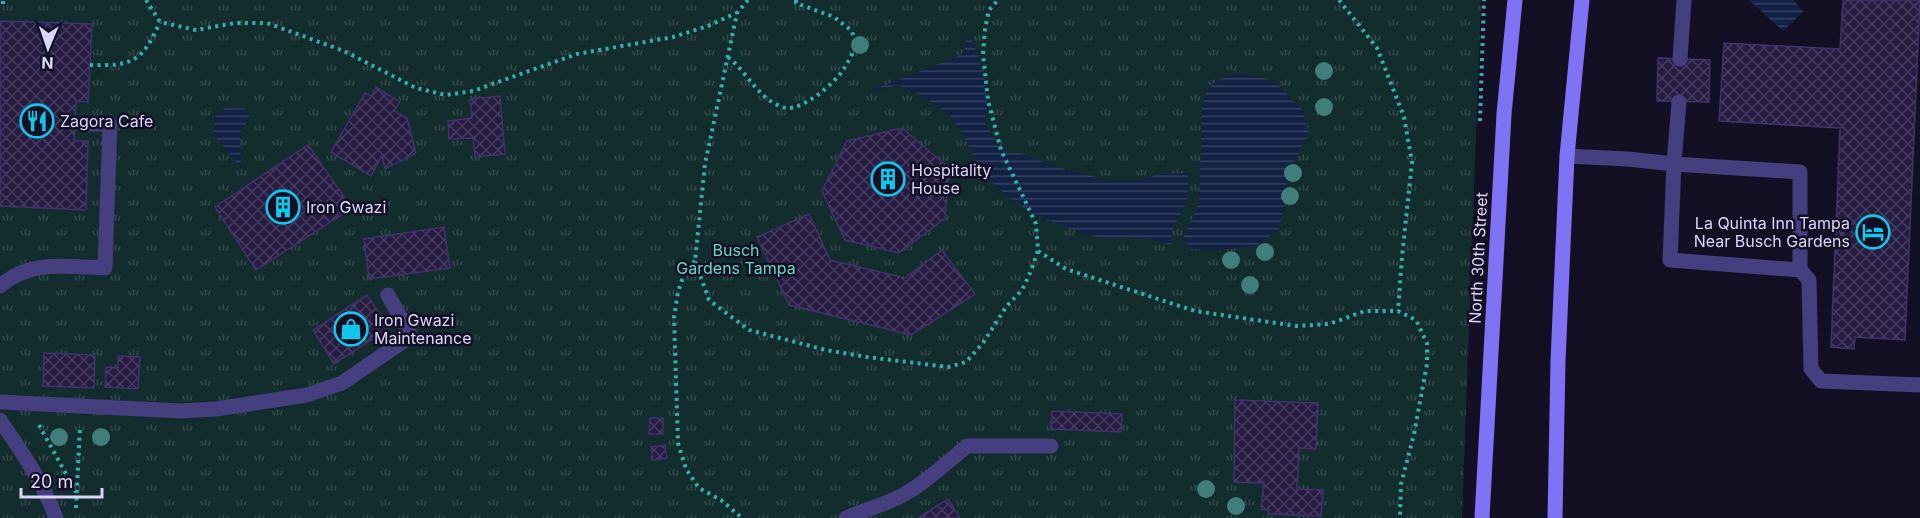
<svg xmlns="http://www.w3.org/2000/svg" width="1920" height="518" viewBox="0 0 1920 518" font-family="Inter,sans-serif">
	<defs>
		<pattern id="park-tufts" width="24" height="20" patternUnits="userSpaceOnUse" patternTransform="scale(1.5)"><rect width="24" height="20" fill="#132c2d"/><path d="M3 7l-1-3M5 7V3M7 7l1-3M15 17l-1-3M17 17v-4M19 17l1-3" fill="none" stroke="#354a4c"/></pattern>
		<pattern id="water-rules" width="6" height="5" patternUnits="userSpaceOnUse" patternTransform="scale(1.5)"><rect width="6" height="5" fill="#122245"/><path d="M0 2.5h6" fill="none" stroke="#344161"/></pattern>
		<pattern id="building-cross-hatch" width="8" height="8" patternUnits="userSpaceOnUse" patternTransform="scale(1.5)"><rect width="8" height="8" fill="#271d43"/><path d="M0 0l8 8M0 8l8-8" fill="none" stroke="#463d5f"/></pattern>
	</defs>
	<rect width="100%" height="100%" fill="#141023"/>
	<path fill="url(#park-tufts)" d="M0 0H1481L1462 518H0Z"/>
	<path fill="url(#water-rules)" d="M1749 0H1794L1803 12 1783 31Z
		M967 35 972 40 984 74 987 102 985 123 1003 152 1021 153 1053 166 1112 181 1143 180 1157 174 1188 173C1187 183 1189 194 1186 203 1181 216 1168 230 1172 245L1148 239 1103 238 1077 232 1028 211 1007 196 982 173 963 135 951 116 924 97 899 85 864 93 957 57 964 52Z
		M1246 74 1274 81 1301 108 1309 132 1288 173 1284 207 1279 229 1255 247 1217 250 1191 249 1183 238 1199 204 1202 105C1210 79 1221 75 1246 74Z
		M226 107H244L250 118 240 132 241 168 214 135 215 117Z"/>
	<path fill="url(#building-cross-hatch)" stroke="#41316d" stroke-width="1.5" d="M1843 0H1920L1905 340 1855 337 1854 349 1831 347 1840 128 1719 121 1724 43 1840 49Z
		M0 21 92 24 88 102 76 101 74 141H88L86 210 0 206Z
		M1658 58 1710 60 1709 102 1657 101Z
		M376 87 400 102 394 111 407 118 416 153 385 169 382 155 371 176 331 152 365 93 371 96Z
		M500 96 505 154 475 157 473 138 449 139 448 121 472 118 470 99Z
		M902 128 949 168 945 218 899 253 845 240 822 191 847 141Z
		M308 145 352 208 256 270 215 207Z
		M809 214 830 260 905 278 942 250 975 294 911 335 789 305 757 237Z
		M444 227 450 268 369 279 364 239Z
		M367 295 389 328 334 364 313 330Z
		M44 353 95 355 94 388 43 386Z
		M118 356 140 357 138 389 105 387 106 367 118 368Z
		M1235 400 1318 403 1316 449 1299 448 1297 489 1323 490 1321 516 1269 514V510L1261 509 1264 483 1234 482Z
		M1052 411 1122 414 1121 432 1051 429Z
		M650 418H663V434H649Z
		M665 445 667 458 653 460 651 447Z
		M948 499 960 518H918Z"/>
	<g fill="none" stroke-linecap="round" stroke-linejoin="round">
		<path stroke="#38adad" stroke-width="4" stroke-dasharray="3 4.5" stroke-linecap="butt" d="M146 0 160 22 196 30 235 23H267L344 51 416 88 446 95 473 91 577 54 673 37 708 26 736 13
			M748 0 737 13 705 164 695 261 709 300 749 330 826 350 867 357 948 367 966 362 983 343 1006 307 1022 290 1031 271 1038 250 1036 224 1001 150 988 100 983 54 985 29 989 10 998 0
			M1339 0 1377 48 1404 117 1412 162 1402 257 1398 311
			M3 4V0
			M728 57C744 70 753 88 769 100 773 103 781 107 786 108 803 110 834 84 843 70 848 63 852 54 856 46L852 31 834 17 796 3V0
			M90 65C133 66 142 62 160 22
			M1480 121 1484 0
			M1038 251 1066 269 1195 311 1296 326 1329 324 1365 311H1398L1416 320 1427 343V364L1414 434 1401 484 1400 518
			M695 261 685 271 678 292 674 317 678 443 686 469 699 488 721 500 742 518
			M39 425 76 492
			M76 508 80 426"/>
		<path stroke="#453e7f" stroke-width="15" d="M1680 59 1684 0
			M1679 102 1674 164 1800 172V270
			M1567 156 1628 159 1674 164 1670 260 1800 270 1809 280 1811 369 1821 381 1920 385
			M0 286C31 259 67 267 105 268L110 124H84
			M0 402 181 411 216 409 307 395 342 383 411 336 388 295
			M0 420C21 451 43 482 56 518
			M846 518C862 511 879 506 895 499 922 486 944 465 967 446H1051"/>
		<path stroke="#7f73f5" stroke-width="15" d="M1482 518 1504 114 1515 0
			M1555 518 1558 361 1567 156 1582 0"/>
	</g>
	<g fill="#417d7a">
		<circle cx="860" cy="45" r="9"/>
		<circle cx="1324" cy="71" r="9"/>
		<circle cx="1324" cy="107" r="9"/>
		<circle cx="1293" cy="173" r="9"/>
		<circle cx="1290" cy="196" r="9"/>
		<circle cx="1265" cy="252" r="9"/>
		<circle cx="1231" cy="260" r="9"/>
		<circle cx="1250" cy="285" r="9"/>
		<circle cx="59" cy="437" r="9"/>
		<circle cx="101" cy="437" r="9"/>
		<circle cx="1206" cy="489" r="9"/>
		<circle cx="1236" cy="506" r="9"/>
	</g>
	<defs>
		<symbol id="restaurant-ring" viewBox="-11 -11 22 22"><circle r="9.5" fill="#141023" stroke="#11c8ec" stroke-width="1.5"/><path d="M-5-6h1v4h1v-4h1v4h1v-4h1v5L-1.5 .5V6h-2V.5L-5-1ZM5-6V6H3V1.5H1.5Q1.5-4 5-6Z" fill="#11c8ec"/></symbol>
		<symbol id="building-ring" viewBox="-11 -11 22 22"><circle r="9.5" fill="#141023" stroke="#11c8ec" stroke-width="1.5"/><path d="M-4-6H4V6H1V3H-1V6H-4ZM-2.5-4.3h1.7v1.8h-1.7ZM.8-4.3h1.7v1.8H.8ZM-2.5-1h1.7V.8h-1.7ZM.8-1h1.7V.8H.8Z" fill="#11c8ec"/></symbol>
		<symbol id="hotel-ring" viewBox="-11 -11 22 22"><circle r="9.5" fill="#141023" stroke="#11c8ec" stroke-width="1.5"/><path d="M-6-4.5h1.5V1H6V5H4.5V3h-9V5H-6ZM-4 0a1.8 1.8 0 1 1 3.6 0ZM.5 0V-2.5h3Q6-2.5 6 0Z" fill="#11c8ec"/></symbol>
		<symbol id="shop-ring" viewBox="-11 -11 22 22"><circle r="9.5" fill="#141023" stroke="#11c8ec" stroke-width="1.5"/><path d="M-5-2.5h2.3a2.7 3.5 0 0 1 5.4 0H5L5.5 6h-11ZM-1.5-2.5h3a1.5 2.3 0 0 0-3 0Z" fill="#11c8ec"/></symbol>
	</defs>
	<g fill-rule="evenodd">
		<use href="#restaurant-ring" x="18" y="102" width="38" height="38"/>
		<use href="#building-ring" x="869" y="160" width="38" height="38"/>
		<use href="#building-ring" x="264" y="188" width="38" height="38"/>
		<use href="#hotel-ring" x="1854" y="213" width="38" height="38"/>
		<use href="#shop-ring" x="332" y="310" width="38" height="38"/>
	</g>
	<g text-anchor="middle" stroke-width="5" stroke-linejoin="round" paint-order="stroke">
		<g font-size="16" fill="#dcd5fc" stroke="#141023" text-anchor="start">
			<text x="60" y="127">Zagora Cafe</text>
			<text x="911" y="176">Hospitality<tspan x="911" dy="18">House</tspan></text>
			<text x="306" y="213">Iron Gwazi</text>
			<text x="1850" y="229" text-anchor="end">La Quinta Inn Tampa<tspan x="1850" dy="18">Near Busch Gardens</tspan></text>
			<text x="374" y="326">Iron Gwazi<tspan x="374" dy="18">Maintenance</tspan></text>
		</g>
		<g font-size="16" fill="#66d7c2" stroke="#141023">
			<text x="736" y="256">Busch<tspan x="736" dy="18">Gardens Tampa</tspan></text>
		</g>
		<g font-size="16" fill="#dcd5fc" stroke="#141023">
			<text transform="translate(1478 258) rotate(-87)" y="6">North 30th Street</text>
		</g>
	</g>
	<g transform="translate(48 48) rotate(182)" stroke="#141023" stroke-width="4.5" paint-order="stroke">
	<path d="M0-4.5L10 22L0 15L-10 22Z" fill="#dcd5fc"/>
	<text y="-9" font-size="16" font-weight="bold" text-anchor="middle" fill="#dcd5fc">N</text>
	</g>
	<path d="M21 488v9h81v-9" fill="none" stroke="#dcd5fc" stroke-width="3"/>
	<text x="30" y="488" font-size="18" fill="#dcd5fc" stroke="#141023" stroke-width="4.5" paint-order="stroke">20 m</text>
</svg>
